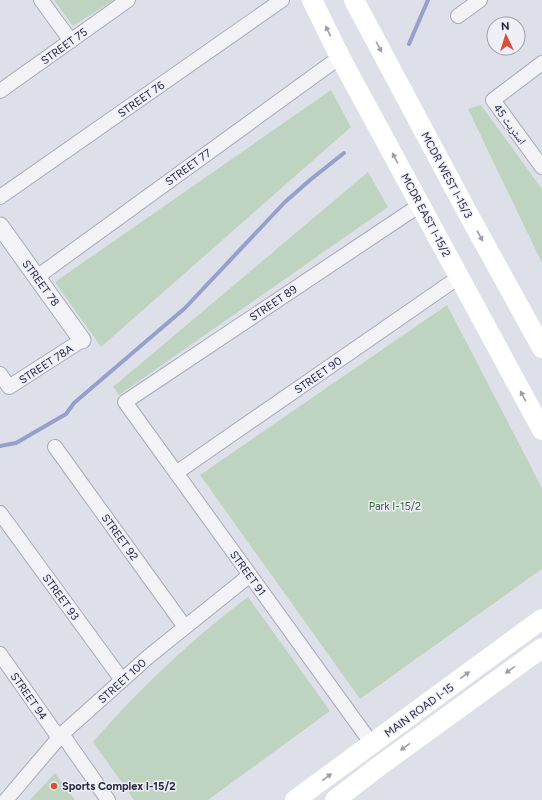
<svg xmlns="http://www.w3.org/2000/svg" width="542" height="800" viewBox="0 0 542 800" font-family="Figtree,'Noto Naskh Arabic',sans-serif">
	<rect width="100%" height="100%" fill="#dee0e9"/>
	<path fill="#bfd4c0" d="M54 0H114L73 26Z
		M331 90 351 127 101 347 55 282Z
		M481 105 542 189V263L468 109Z
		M368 172 388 207 119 395 113 387Z
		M447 305 542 488V569L360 699 200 475Z
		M248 597 330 711 208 800H134L93 742C137 691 194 637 248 597Z
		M55 773 75 800H30Z"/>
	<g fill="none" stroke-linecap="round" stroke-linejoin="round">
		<path stroke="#96a0cd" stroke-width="4" d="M409 44 428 0
			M0 446 16 443 66 414 74 403 185 308 285 202 310 180 344 153"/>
		<defs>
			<path id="minor" d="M41 0 71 41
				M458 16 480 0
				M542 63 493 100 542 167
				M0 91 128 0
				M0 197 282 0
				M37 277 340 57
				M0 374 9 387 82 340
				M55 447 185 627
				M176 473 459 277
				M0 513 122 680
				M0 654 59 738
				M62 734 108 800
				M372 744 125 402 420 205
				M6 800 62 734 148 657 250 575"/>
			<path id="tertiary" d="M0 226 82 340"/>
		</defs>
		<use href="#minor" stroke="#a7a9b7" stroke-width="16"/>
		<use href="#tertiary" stroke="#a7a9b7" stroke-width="19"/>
		<use href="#minor" stroke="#f2f2f7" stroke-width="14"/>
		<use href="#tertiary" stroke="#f2f2f7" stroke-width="17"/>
		<path stroke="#fff" stroke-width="20" d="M312 0 340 57 542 430
			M354 0 466 210 542 348
			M295 800 542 619
			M335 800 378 767 542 648"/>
	</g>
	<defs><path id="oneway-solid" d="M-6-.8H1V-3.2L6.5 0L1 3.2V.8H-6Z"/></defs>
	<g fill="#9d9eaa">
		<use href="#oneway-solid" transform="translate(328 31) rotate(-116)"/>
		<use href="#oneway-solid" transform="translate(379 47) rotate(62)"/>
		<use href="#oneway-solid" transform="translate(395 158) rotate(-118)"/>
		<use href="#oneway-solid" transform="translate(480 236) rotate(61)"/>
		<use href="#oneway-solid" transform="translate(523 396) rotate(-118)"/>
		<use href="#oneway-solid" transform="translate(510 670) rotate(144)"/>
		<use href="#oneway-solid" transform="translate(465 675) rotate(-36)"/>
		<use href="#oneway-solid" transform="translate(405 747) rotate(144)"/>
		<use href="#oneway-solid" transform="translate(327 777) rotate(-36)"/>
	</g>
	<circle fill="#db4e37" stroke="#eeeff7" stroke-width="1.5" cx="54" cy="786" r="4"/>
	<g text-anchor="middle" stroke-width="3" stroke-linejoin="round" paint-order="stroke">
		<g font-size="11" fill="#262842" stroke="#eeeff7">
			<text transform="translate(64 46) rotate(-36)" y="4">STREET 75</text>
			<text transform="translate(141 99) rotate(-35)" y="4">STREET 76</text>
			<text transform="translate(510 124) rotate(54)" y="4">اسٹریٹ 45</text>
			<text transform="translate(188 167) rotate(-36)" y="4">STREET 77</text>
			<text transform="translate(447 175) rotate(62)" y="4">MCDR WEST I-15/3</text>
			<text transform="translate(426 215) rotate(62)" y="4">MCDR EAST I-15/2</text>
			<text transform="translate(41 283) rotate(54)" y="4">STREET 78</text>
			<text transform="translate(273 303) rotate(-34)" y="4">STREET 89</text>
			<text transform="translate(46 364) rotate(-33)" y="4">STREET 78A</text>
			<text transform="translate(318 375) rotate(-35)" y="4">STREET 90</text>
			<text transform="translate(120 537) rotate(54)" y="4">STREET 92</text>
			<text transform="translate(248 573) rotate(54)" y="4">STREET 91</text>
			<text transform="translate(61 597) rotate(54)" y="4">STREET 93</text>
			<text transform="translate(122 681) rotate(-42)" y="4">STREET 100</text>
			<text transform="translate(29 696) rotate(55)" y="4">STREET 94</text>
			<text transform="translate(419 710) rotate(-36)" y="4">MAIN ROAD I-15</text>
		</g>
		<g font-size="11" fill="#325f36" stroke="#eeeff7">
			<text x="395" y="510">Park I-15/2</text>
		</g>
		<g font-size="11" font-weight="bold" fill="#262842" stroke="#eeeff7" text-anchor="start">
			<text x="62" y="790">Sports Complex I-15/2</text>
		</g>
	</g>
	<g transform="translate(506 36) rotate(356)"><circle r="19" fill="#eeeff7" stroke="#9e9faf"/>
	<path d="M0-3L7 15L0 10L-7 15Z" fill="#db4e37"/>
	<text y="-6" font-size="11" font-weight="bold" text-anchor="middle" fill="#262842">N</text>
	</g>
</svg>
